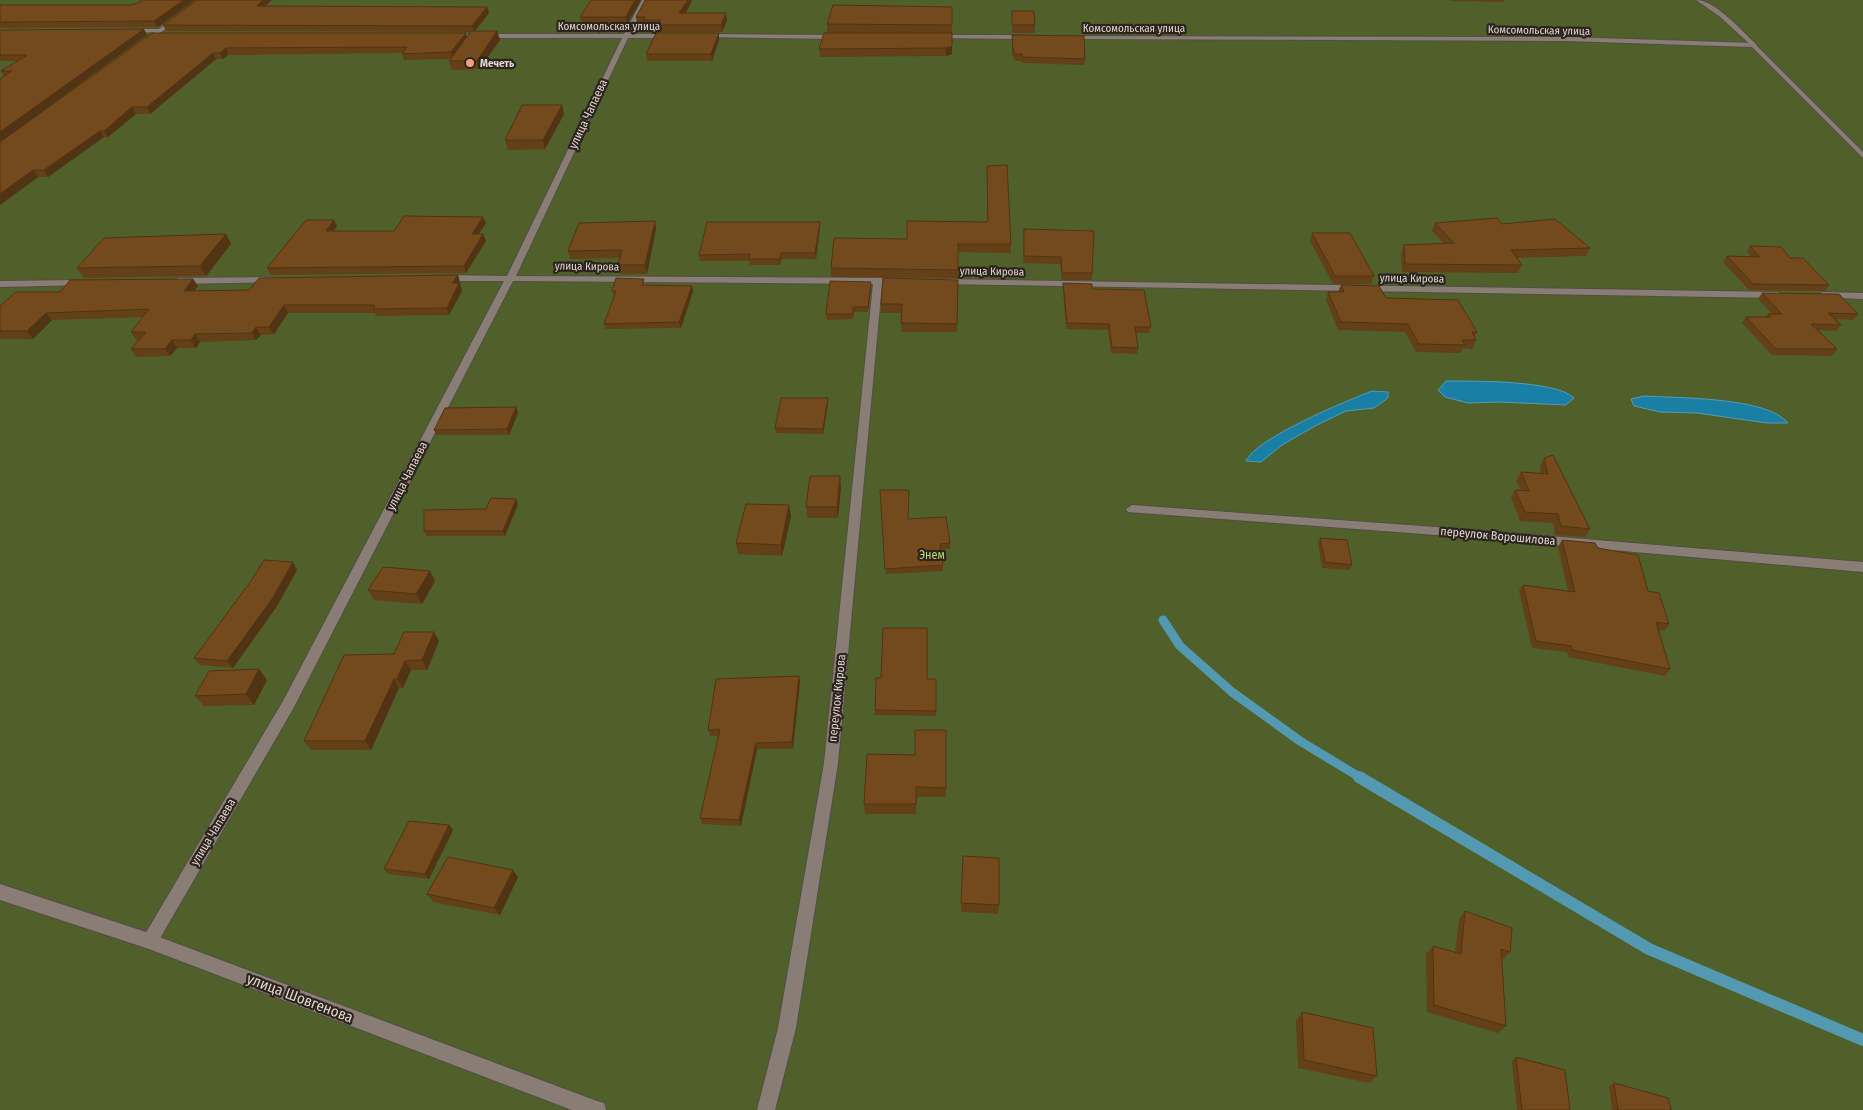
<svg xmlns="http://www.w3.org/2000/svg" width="1863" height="1110" viewBox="0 0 1863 1110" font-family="'Fira Sans Condensed',sans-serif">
	<rect width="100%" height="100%" fill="#382f26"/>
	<path fill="#50602a" d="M0 0H1863V1110H0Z"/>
	<path fill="#1a7fa5" stroke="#5499b2" d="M1446 381C1473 381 1556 380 1574 398L1566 405 1499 402 1468 403 1445 397 1438 390Z
		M1372 391 1388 392V398L1374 408 1346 411 1315 426 1282 445 1261 462 1246 461C1256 438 1346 401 1372 391Z
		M1644 396C1677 398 1768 397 1788 423H1767L1697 413 1660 412 1634 406 1631 399Z"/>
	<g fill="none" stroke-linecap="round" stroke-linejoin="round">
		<path stroke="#5499b2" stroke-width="9" d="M1163 620 1180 646 1232 692 1300 741 1361 778"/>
		<path stroke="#5499b2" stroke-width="12" d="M1359 777 1649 949 1863 1040"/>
		<defs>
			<path id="lane" d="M1696 0C1715 0 1742 31 1756 44V46H1752L1719 16Z"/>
			<path id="street" d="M642 0H648L630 34H669L672 36 669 38H628L516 276 901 278 906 281 901 284H882L838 763 796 1028 775 1110H757L778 1028 824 763 873 284 513 281 293 709 155 947 149 949 143 947 141 941 283 701 504 281H443L438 278 443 275 507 276 622 38H449L446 36 449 34H624Z
				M160 29 162 30V32L127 33 124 31 127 29Z
				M702 34 839 35 842 37 839 39 700 37V35Z
				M934 35H1029L1032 37 1029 39 932 38 931 37Z
				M1067 36 1566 37 1754 43 1863 152V158L1752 47 1566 41 1065 39V37Z
				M273 277 278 280 276 282 178 284 173 281 178 278Z
				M941 279 1778 292 1783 295 1778 298 938 284V280Z
				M83 280 86 281V285L0 287V281Z
				M1823 292 1863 293V299L1820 297V293Z
				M1132 505 1463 529 1863 562V572L1463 537 1128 512 1126 509Z"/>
			<path id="secondary" d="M198 0H205L145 44H141V42Z
				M0 884 149 933 597 1101 604 1103 606 1110H572L149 949 0 900Z"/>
		</defs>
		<use href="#lane" stroke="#544d46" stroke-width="2"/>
		<use href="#street" stroke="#544d46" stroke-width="2"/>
		<use href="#secondary" stroke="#544d46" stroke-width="2"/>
		<use href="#lane" fill="#897e75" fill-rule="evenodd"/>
		<use href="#street" fill="#897e75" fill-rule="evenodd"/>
		<use href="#secondary" fill="#897e75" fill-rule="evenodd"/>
	</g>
	<path fill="#644018" d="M142 0H195L158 27 0 28V5H130L138 3Z
		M641 0 627 24 582 25 580 17Z
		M1450 0H1504V2L1451 1Z
		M487 7 489 13 475 31H497L500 40 479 69 452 70 449 61 451 59 404 60 402 53 228 55 223 59H216L150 114H136L108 137H104L48 177H38L0 205V142L152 33 467 37 471 32 166 31 163 25Z
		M952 7V54L946 56 820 57 819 49 827 33V24Z
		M688 9 686 13 727 20 722 32H661L660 27H645L644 24H637L636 17Z
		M1012 11 1035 25V33H1012Z
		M0 30 147 35 4 77 1 71 17 61H0Z
		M1012 35 1085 59 1084 65 1022 63V61H1015L1012 55Z
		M719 40 712 61H647L646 54Z
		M564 114 545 149 508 150 505 140Z
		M987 166 1011 244V253L958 252V278L831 277V268L907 239 987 222Z
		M334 220 337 226 334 231H394L486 223 479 234H483L486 241 466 273 271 275 267 268Z
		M655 221 656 229 647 274H620L618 265 619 258 570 259 568 251Z
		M1435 223 1502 224 1590 248 1586 256 1517 258 1522 265 1518 273 1402 272 1401 254 1404 245 1444 244 1432 231Z
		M820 228 816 259H781V265H750L749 261H700L699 255Z
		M1024 229 1092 273V280H1062L1060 264 1023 263Z
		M1312 233 1374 276 1371 284H1333L1310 241Z
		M226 234 231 244 206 276 84 278 77 268Z
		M1750 246 1790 258 1829 285 1825 291 1749 290 1723 262 1727 256 1751 257 1747 251Z
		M458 275 462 291 449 315 376 316 375 313H288L274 334 261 335 256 340 200 342 196 348H177L170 356 136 357 131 349 139 340H136L131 332 143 317 52 320 33 339H0V306L60 292 193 279 198 286 194 291 249 290Z
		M958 280 957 332H901L902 313H881V304Z
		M1063 283 1092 289 1151 327 1149 333H1136L1138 348 1137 354 1111 353 1108 330 1066 329 1063 289Z
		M645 284 644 285 692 286 693 291 681 328 606 329 604 324 614 296 612 291Z
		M1341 285 1386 298 1477 332 1474 338 1476 340 1472 349 1463 348 1461 353 1416 352 1405 332 1338 330 1326 300 1328 292H1338Z
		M871 287 868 312H854L853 319 827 320 826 314Z
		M1762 293 1858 314 1854 320 1836 319 1841 325 1836 331 1818 330 1837 349 1832 356 1772 355 1742 323 1746 317H1765L1768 314H1772L1758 299Z
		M828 398V404L823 434 776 433 775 428Z
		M518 413 509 435H436L434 430Z
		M1544 458 1590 529 1585 537 1555 535 1553 523 1520 521 1511 498 1515 490H1521L1516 481 1521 472 1541 474 1540 466Z
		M841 487 838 518H807L806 507Z
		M880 490 908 519 950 543V549H941L943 571 886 574Z
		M516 499 518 504 505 536H427L424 531Z
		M789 505 791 516 782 556 738 554 736 543Z
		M1320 538 1352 565 1349 570 1322 568 1318 543Z
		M1562 540 1598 548 1669 624 1664 631 1659 630 1670 669 1665 676 1568 657 1567 652 1532 648 1519 591 1523 585 1568 591 1558 547Z
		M297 570 277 606 233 668 200 665 194 658Z
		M435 581 422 604 374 600 368 590Z
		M439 641 427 670H411L403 688H399L371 750H311L304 741 394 654Z
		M927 679H936V716L875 715V710Z
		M267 680 254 705 204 706 195 696Z
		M800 682 793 749H757L741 826 702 824 700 818 719 736H710L708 730Z
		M915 755 946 788V797H917L916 814H865L864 804Z
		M449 825 453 830 429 879 388 874 384 869Z
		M963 856 999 905 998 914 961 912Z
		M518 877 500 915 433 902 427 894Z
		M1465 911 1510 952 1502 960 1506 1026 1498 1033 1427 1012 1426 954 1433 946 1455 952 1459 919Z
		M1302 1012 1377 1076 1370 1083 1298 1068 1296 1021Z
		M1516 1057 1570 1110H1517L1512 1061Z
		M1614 1083 1671 1110H1612L1609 1087Z"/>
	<path fill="#513414" d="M184 0H195L158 27 154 21Z
		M263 0H272L259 11 257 6Z
		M635 0H641L627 24 626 17Z
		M688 0H692L688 9 680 20 679 13Z
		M487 7 489 13 474 32 472 26Z
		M726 13 727 20 722 32 721 25Z
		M144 29 147 35 0 142V132Z
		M497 31 500 40 479 69 477 61Z
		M466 33 468 40 453 59 451 52Z
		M719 33V40L712 61 711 54Z
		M952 46V54L946 56V48Z
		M226 48 228 55 223 59 220 53Z
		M213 53 216 59 150 114 147 107Z
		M562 105 564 114 545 149 543 140Z
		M132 107 136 114 108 137 104 131Z
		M100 131 104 137 48 177 44 170Z
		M33 170 38 177 0 205V194Z
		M483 217 486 223 474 241 472 234Z
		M334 220 337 226 329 238 326 231Z
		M655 221 656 229 647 274 645 265Z
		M820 222V228L816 259 815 253Z
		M226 234 231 244 206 276 200 266Z
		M483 234 486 241 466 273 464 266Z
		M781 253V265L780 259Z
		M458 275 462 291 449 315 447 308 452 283Z
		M193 279 198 286 188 298 184 291Z
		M871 282V287L868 312V307Z
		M692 286 693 291 681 328 679 322Z
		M284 305 288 313 274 334 269 327Z
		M46 313 52 320 33 339 27 331Z
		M256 327 261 335 256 340 252 333Z
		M195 334 200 342 196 348 191 340Z
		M172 340 177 348 170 356 165 349Z
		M828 398V404L823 434V429Z
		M516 407 518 413 509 435 507 429Z
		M840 476 841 487 838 518 837 507Z
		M516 499 518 504 505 536 503 531Z
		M789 505 791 516 782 556 781 545Z
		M293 562 297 570 277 606 233 668 227 661Z
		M430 571 435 581 422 604 416 594Z
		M434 632 439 641 427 670 422 660Z
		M405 661 411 670 403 688 397 679Z
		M259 669 267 680 254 705 246 694Z
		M799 676 800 682 793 749 792 742Z
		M394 679 399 688 371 750 365 741Z
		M756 743 757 749 741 826 739 820Z
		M449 825 453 830 429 879 425 874Z
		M513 870 518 877 500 915 494 908Z"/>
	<path fill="#744a1c" stroke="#513414" d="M142 0H184L154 21 0 22V5H130L138 3Z
		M197 0H263L257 6 487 7 472 26 163 25Z
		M591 0H635L626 17H580Z
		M645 0H688L679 13H726L721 25H659L661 20H643L645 17H636Z
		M833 5 952 7V25L827 24Z
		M1012 11H1034L1035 25H1012Z
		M144 29 0 132V79L12 71H1L27 55H0V30Z
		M471 31H497L477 61H449Z
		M152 33H466L451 52 402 54 407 47 226 48 220 53H213L147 107H132L104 131H100L44 170H33L0 194V142Z
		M656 33H719L711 54H646Z
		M824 33H952V46L946 48 819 49Z
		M1012 35 1084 36 1085 59 1023 57 1022 54H1015L1013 49Z
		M522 105H562L543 140H505Z
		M1007 165 1011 244H958V270L831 268 834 238 907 239V221L988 222 987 166Z
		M404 216 483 217 472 234H483L464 266 267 268 306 220H334L326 231H394Z
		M1497 218 1502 224 1555 219 1590 248 1511 250 1522 265 1405 264 1404 245 1454 243 1435 223Z
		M655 221 645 265H618L622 250 568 251 579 223Z
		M707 222H820L815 253H781L780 259H749L750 254 699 255Z
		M1024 229 1094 231 1092 273H1062L1061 257 1024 256Z
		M1312 233H1350L1374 276H1335Z
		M226 234 200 266 77 268 104 238Z
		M1750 246 1781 247 1790 258H1803L1829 285 1753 284 1727 256 1760 257Z
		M458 275 452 283H459L447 308 373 309 375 305H284L269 327H256L252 333 195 334 191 340H172L165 349H131L146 332H131L149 309 46 313 27 331H0V306L16 292H60L70 280 193 279 184 291 249 290 259 278Z
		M616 278 644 279 642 285 692 286 679 322 604 324 616 291H612Z
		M883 278 958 280 957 324 901 323 902 304H881Z
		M830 281 871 282 868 307H853V314H826Z
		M1063 283 1092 284V289L1144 290 1151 327H1135L1138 348 1112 347 1109 324 1067 323Z
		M1341 285 1379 286 1386 298 1458 300 1477 332H1472L1476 340H1462L1465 345 1419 344 1408 324 1341 322 1328 292H1344Z
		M1762 293 1839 294 1858 314 1828 313 1841 325 1811 324 1837 349H1776L1746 317H1771L1768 314H1782Z
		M781 398H828L823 429 775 428Z
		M516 407 507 429 434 430 445 408Z
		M1553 455 1590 529 1561 526 1558 514 1525 512 1515 490 1529 491 1521 472 1548 474 1544 458Z
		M810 476H840L837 507H806Z
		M880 490H909L908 519 946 517 950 543 940 544 943 565 885 569Z
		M491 498 516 499 503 531H424V510L486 509Z
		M746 504 789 505 781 545 736 543Z
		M1320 538 1347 540 1352 565 1325 562Z
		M1562 540 1595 543 1598 548 1638 555 1648 591 1659 593 1669 624 1656 622 1670 669 1572 650 1571 646 1536 641 1523 585 1575 592Z
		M264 560 293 562 272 599 227 661 194 658 251 581Z
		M383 567 430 571 416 594 368 590Z
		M883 628H927V679H936V711L875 710 876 678H881Z
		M404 632H434L422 660 405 661 397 679H394L365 741H304L344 655 394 654Z
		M259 669 246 694 195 696 209 671Z
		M799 676 792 742 756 743 739 820 700 818 720 729 708 730 716 679Z
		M915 730H946V788L916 787V804H864L867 754 915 755Z
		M409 821 449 825 425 874 384 869Z
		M963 856 999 858V905L961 903Z
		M448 857 513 870 494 908 427 894Z
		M1465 911 1512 928 1510 952 1501 949 1506 1026 1434 1005 1433 946 1461 954Z
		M1302 1012 1373 1028 1377 1076 1304 1060Z
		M1516 1057 1565 1070 1570 1110H1522Z
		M1614 1083 1668 1098 1671 1110H1618Z"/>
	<circle fill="#f2a07f" stroke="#2d251d" stroke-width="2" cx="470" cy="63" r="5"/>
	<g text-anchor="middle" stroke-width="4.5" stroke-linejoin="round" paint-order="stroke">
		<g font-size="11" fill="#ddd7d2" stroke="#2d251d">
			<text x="609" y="30">Комсомольская улица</text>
			<text x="1134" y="32">Комсомольская улица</text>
			<text transform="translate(1539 30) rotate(1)" y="4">Комсомольская улица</text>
			<text transform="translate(587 266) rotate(1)" y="4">улица Кирова</text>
			<text transform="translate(992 271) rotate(1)" y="4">улица Кирова</text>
			<text transform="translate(1412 278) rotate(1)" y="4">улица Кирова</text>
		</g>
		<g font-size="11" font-weight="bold" fill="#ddd7d2" stroke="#2d251d" text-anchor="start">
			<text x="480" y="67">Мечеть</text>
		</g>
		<g font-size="12" fill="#ddd7d2" stroke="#2d251d">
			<text transform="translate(588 114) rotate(-65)" y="4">улица Чапаева</text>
			<text transform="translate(407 476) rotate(-63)" y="4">улица Чапаева</text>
			<text transform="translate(1498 536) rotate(5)" y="4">переулок Ворошилова</text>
			<text transform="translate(837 698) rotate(-84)" y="4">переулок Кирова</text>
			<text transform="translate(213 832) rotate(-59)" y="4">улица Чапаева</text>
		</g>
		<g font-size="12" fill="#b8d770" stroke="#2d251d">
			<text x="932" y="559">Энем</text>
		</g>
		<g font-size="15" fill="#ddd7d2" stroke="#2d251d">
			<text transform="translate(300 998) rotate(21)" y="5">улица Шовгенова</text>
		</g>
	</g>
</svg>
